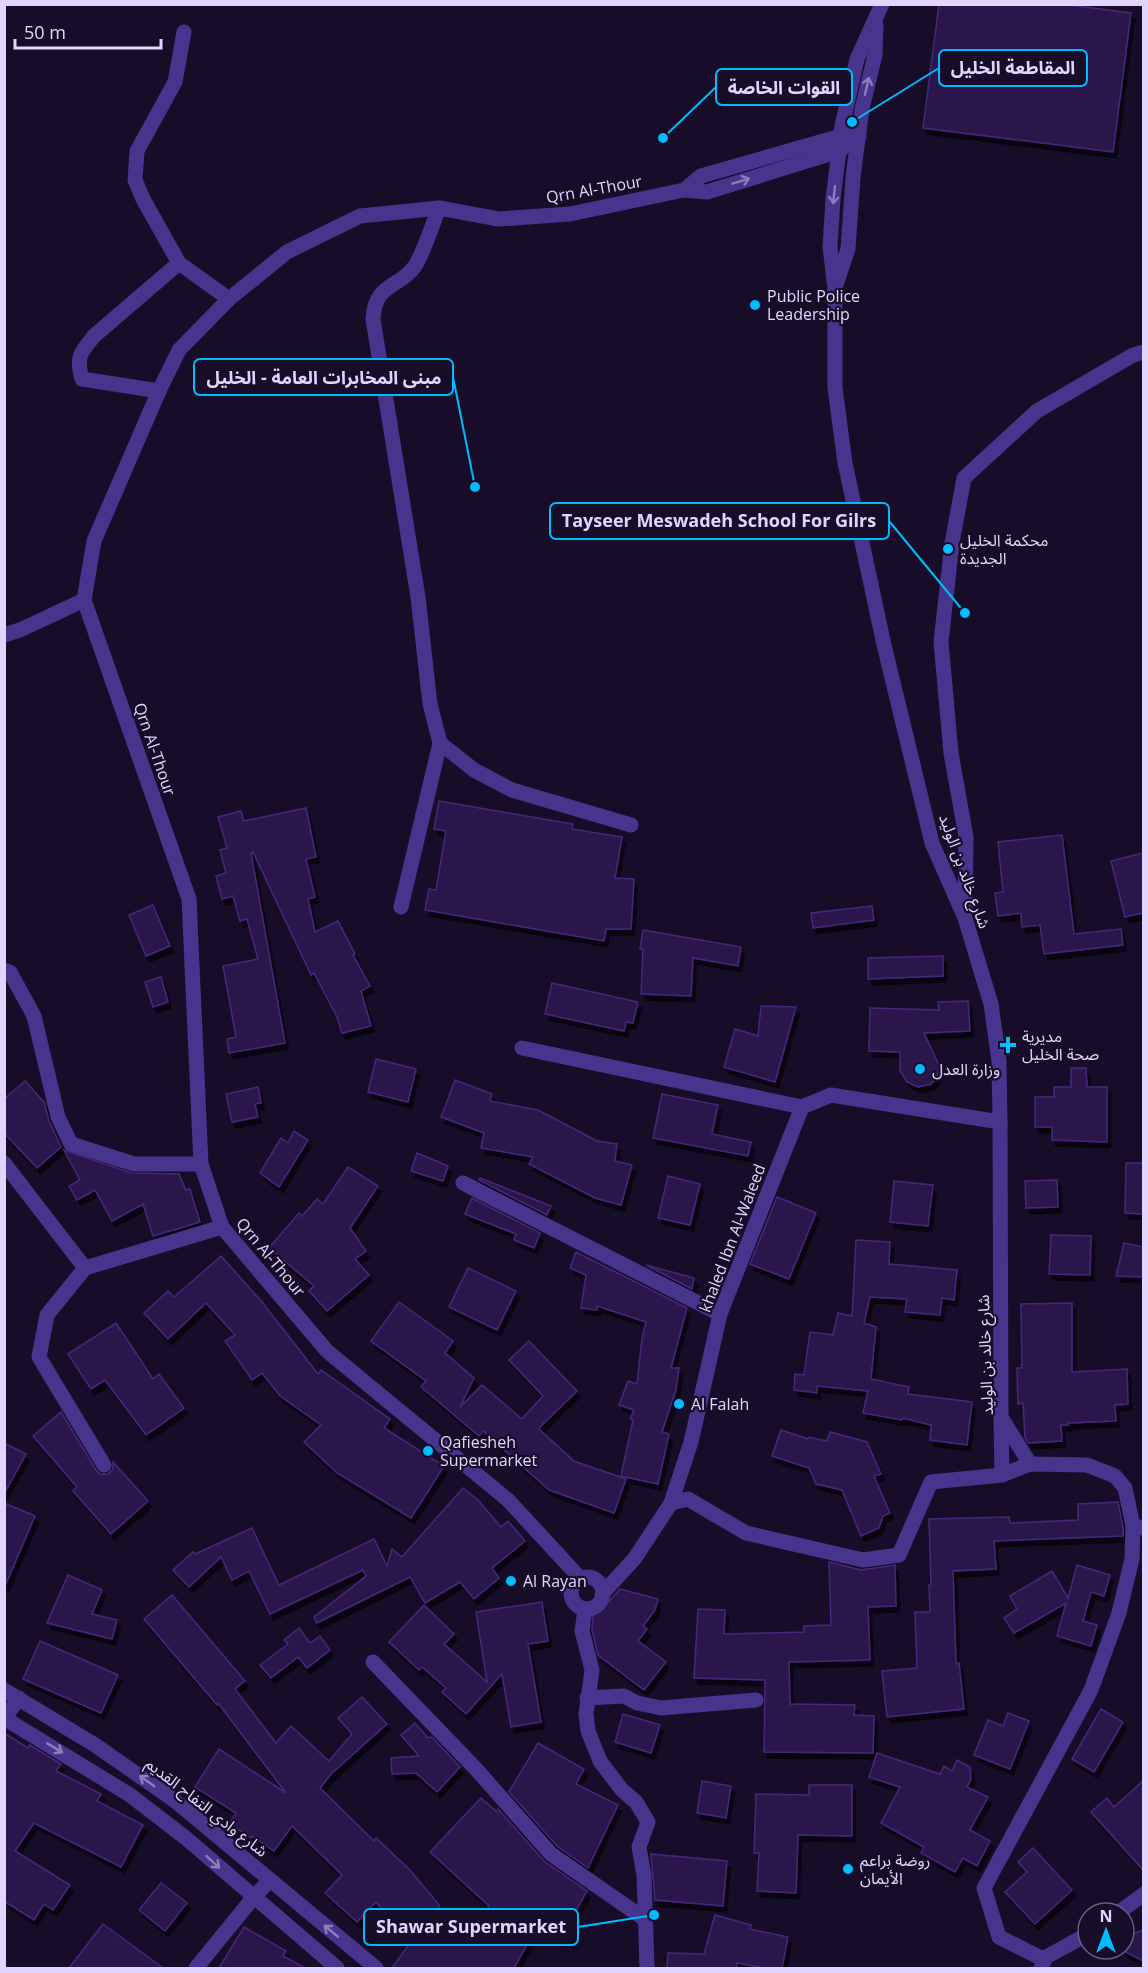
<svg xmlns="http://www.w3.org/2000/svg" width="1148" height="1973" viewBox="0 0 1148 1973" font-family="'Open Sans','Noto Sans Arabic',sans-serif">
<defs>
<filter id="shadow"><feDropShadow dx="3.5" dy="6" stdDeviation="0" flood-color="#0009"/></filter>
</defs>
<rect width="100%" height="100%" fill="#170d29"/>
<g fill="#2b174c" stroke="#46277a" stroke-width="1.5" filter="url(#shadow)">
<path d="M939,4H1061L1131,13L1113,152L923,128Z"/>
<path d="M439,801L573,824L572,829L622,837L615,878L634,879L631,929H606L604,941L425,910L429,889L436,890L446,831L434,829Z"/>
<path d="M306,808L316,857L306,859L315,897L308,899L315,932L338,921L355,954L353,955L370,986L361,991L371,1026L342,1033L337,1017L314,973L311,975L253,852L251,853L285,1043L229,1053L227,1039L236,1037L223,966L258,959L247,919L240,921L233,896L222,899L216,876L226,873L220,850L227,848L218,817L241,811L244,821Z"/>
<path d="M1062,835L1074,934L1121,929L1123,945L1044,954L1040,925L1022,927L1021,913L998,916L995,893L1003,892L998,842Z"/>
<path d="M1143,853V913L1125,917L1111,861Z"/>
<path d="M153,905L170,946L146,956L129,915Z"/>
<path d="M872,906L874,920L813,928L811,913Z"/>
<path d="M643,930L741,947L738,966L693,958L691,996L641,994L643,949H640Z"/>
<path d="M943,956V976L868,979V958Z"/>
<path d="M161,977L168,1002L153,1007L145,982Z"/>
<path d="M552,983L638,1002L633,1023L626,1022L624,1031L545,1014Z"/>
<path d="M968,1001L970,1031L924,1033L940,1067L936,1079L931,1084L918,1087L907,1082L900,1071V1052L869,1051L870,1008L939,1010L938,1002Z"/>
<path d="M761,1006L796,1007L775,1082L724,1067L735,1029L758,1036Z"/>
<path d="M376,1059L416,1069L408,1102L368,1092Z"/>
<path d="M1071,1068H1086L1087,1087H1107V1142L1052,1140V1127H1035V1097H1054V1087H1071Z"/>
<path d="M455,1080L492,1094L490,1101L538,1110L597,1141L617,1144L615,1161L632,1165L621,1205L595,1198L529,1164L533,1157L481,1148L484,1133L441,1117Z"/>
<path d="M25,1081L44,1102L49,1121L61,1147L37,1168L4,1133V1099Z"/>
<path d="M258,1087L261,1103L255,1104L258,1117L232,1122L226,1094Z"/>
<path d="M662,1094L718,1105L712,1134L751,1142L748,1156L653,1138Z"/>
<path d="M294,1131L308,1140L279,1187L260,1173L281,1138L288,1143Z"/>
<path d="M64,1150L131,1173L179,1174L186,1190L190,1189L200,1222L153,1236L143,1204L112,1221L95,1190L77,1200L69,1186L80,1180Z"/>
<path d="M417,1153L448,1166L443,1181L411,1171Z"/>
<path d="M1126,1163H1143V1214L1125,1213Z"/>
<path d="M348,1167L378,1186L350,1228L366,1251L355,1259L369,1275L327,1311L309,1291L314,1286L269,1248L299,1213L302,1216L317,1199L323,1204Z"/>
<path d="M668,1176L700,1184L690,1225L658,1218Z"/>
<path d="M480,1178L551,1206L547,1215L479,1180Z"/>
<path d="M1057,1180L1058,1207L1026,1208L1025,1181Z"/>
<path d="M894,1181L933,1185L928,1226L890,1222Z"/>
<path d="M777,1197L816,1213L789,1279L750,1264Z"/>
<path d="M472,1198L540,1233L534,1248L514,1240L516,1234L465,1214Z"/>
<path d="M1051,1235L1091,1236L1090,1275L1049,1274Z"/>
<path d="M856,1240L890,1242L889,1264L957,1270L954,1300L942,1298L940,1315L905,1312L907,1299L870,1297L864,1323L876,1327L871,1379L909,1387L908,1394L972,1402L967,1445L930,1440L931,1425L903,1418L902,1420L863,1413L868,1391L817,1386V1393L794,1390L795,1374L804,1375L810,1332L833,1335L838,1313L852,1316Z"/>
<path d="M1124,1243L1143,1247V1277L1116,1276Z"/>
<path d="M576,1252L687,1308L671,1368H679L676,1390L662,1432L669,1434L658,1484L621,1476L633,1420L630,1419L634,1410L619,1405L628,1381L637,1384L642,1339L646,1322L597,1306V1310L581,1308L586,1275L570,1268Z"/>
<path d="M221,1256L262,1302L318,1374L321,1370L390,1419L384,1428L444,1466L411,1518L337,1473L304,1442L321,1425L280,1396L262,1373L252,1380L225,1341L235,1335L206,1303L168,1339L144,1313L168,1291L174,1297Z"/>
<path d="M646,1265L694,1278L692,1289Z"/>
<path d="M468,1268L516,1291L497,1330L449,1307Z"/>
<path d="M399,1302L453,1341L445,1353L474,1378L460,1407L482,1385L522,1419L543,1396L509,1360L529,1341L577,1391L539,1428L540,1430L574,1461L626,1479L614,1513L549,1490L483,1431L479,1436L421,1387L426,1381L371,1341Z"/>
<path d="M1072,1303V1372L1127,1369L1128,1404L1115,1405L1116,1421L1068,1423V1425H1061L1062,1441L1028,1443L1025,1437L1023,1403L1018,1404L1017,1368H1022L1021,1304Z"/>
<path d="M116,1323L153,1379L159,1374L184,1408L146,1435L105,1380L91,1389L68,1354Z"/>
<path d="M61,1412L96,1470L100,1474H108L113,1469V1462L148,1501L111,1534L73,1491L77,1487L33,1436Z"/>
<path d="M781,1430L808,1439L809,1437L827,1441L830,1432L867,1442L881,1474L874,1476L890,1513L883,1516L879,1528L861,1536L842,1490L816,1484L809,1468L772,1456Z"/>
<path d="M4,1443L26,1454L4,1494Z"/>
<path d="M463,1488L478,1500L501,1527L508,1521L525,1541L492,1568L499,1578L474,1599L460,1582L425,1603L410,1577L317,1623L314,1617L366,1576L363,1570L270,1614L249,1571L232,1580L221,1557L189,1587L173,1570L193,1552L195,1554L252,1528L279,1585L374,1539L387,1566L392,1549L402,1557Z"/>
<path d="M1118,1502L1123,1527V1536L994,1541L996,1569L953,1571L956,1664L959,1663L964,1709L887,1717L882,1671L917,1668L915,1612H930L929,1585H931L929,1519L1009,1517L1010,1523L1078,1520V1504Z"/>
<path d="M4,1503L35,1516L5,1586H4Z"/>
<path d="M829,1562L861,1570L895,1565L896,1606L868,1607L870,1660L789,1662L790,1704L855,1705L854,1715L874,1716L873,1753L764,1752L765,1680L694,1678L698,1609L725,1610L724,1634L804,1632V1626L831,1625Z"/>
<path d="M1077,1565L1110,1575L1104,1596L1091,1592L1083,1621L1097,1625L1091,1646L1057,1636L1066,1603L1014,1633L1004,1618L1017,1609L1010,1596L1052,1571L1068,1598Z"/>
<path d="M68,1575L102,1590L92,1614L117,1620L112,1639L47,1623Z"/>
<path d="M620,1589L658,1599L655,1610L643,1626L647,1629L638,1641L666,1662L644,1690L598,1655L592,1630L594,1606L597,1602L604,1603L609,1601Z"/>
<path d="M172,1595L245,1681L235,1689L276,1743L291,1726L329,1761L352,1734L338,1718L362,1697L387,1724L332,1773L320,1788L374,1841L376,1838L410,1870L440,1906L437,1908L471,1939L489,1906L430,1852L481,1798L497,1812L498,1809L544,1861L587,1891L559,1941L536,1929L514,1968H392L410,1943L376,1902L357,1922L325,1893L342,1875L292,1826L274,1851L252,1836L251,1838L229,1824L236,1813L195,1787L219,1749L286,1793L218,1703L217,1705L144,1619Z"/>
<path d="M542,1602L548,1641L528,1644L541,1722L511,1727L502,1674L466,1714L442,1692L446,1688L422,1667L419,1670L389,1642L424,1605L454,1634L444,1644L487,1682L476,1612Z"/>
<path d="M299,1628L310,1643L320,1636L330,1650L307,1668L298,1657L271,1678L260,1665L288,1644L284,1640Z"/>
<path d="M40,1641L118,1675L101,1713L23,1679Z"/>
<path d="M1101,1709L1123,1722L1094,1772L1072,1759Z"/>
<path d="M1008,1713L1029,1721L1010,1769L974,1755L988,1720L1003,1726Z"/>
<path d="M623,1714L660,1725L651,1753L615,1742Z"/>
<path d="M415,1723L428,1738L432,1737L460,1767L437,1792L416,1773L392,1774L391,1758L419,1756L401,1735Z"/>
<path d="M4,1733L28,1748L30,1745L61,1764L56,1771L101,1794L97,1801L143,1825L121,1867L34,1823L15,1851L70,1885L53,1910L44,1904L34,1920L4,1901Z"/>
<path d="M538,1743L584,1769L576,1784L618,1805L588,1868L558,1847L509,1792Z"/>
<path d="M877,1753L940,1774L944,1766L952,1771L957,1760L970,1767L971,1779L967,1787L988,1797L970,1830L990,1841L977,1866L963,1858L955,1872L921,1853L924,1847L881,1823L900,1787L869,1777Z"/>
<path d="M702,1781L731,1786L726,1818L697,1813Z"/>
<path d="M1143,1781V1870L1091,1812L1107,1798L1114,1807Z"/>
<path d="M809,1785H852V1836L798,1835L796,1893L757,1891L759,1853H754L756,1794L809,1795Z"/>
<path d="M1033,1848L1072,1890L1035,1924L1005,1892L1027,1872L1018,1862Z"/>
<path d="M651,1854L727,1861L723,1906L655,1900Z"/>
<path d="M161,1883L187,1903L165,1931L139,1910Z"/>
<path d="M715,1915L751,1925L750,1929L788,1937L782,1968H765L737,1963V1968H667L668,1953L704,1954Z"/>
<path d="M103,1924L163,1968H69Z"/>
<path d="M244,1927L286,1951L283,1956L305,1968H219Z"/>
<path d="M1143,1930V1961L1124,1951V1937Z"/>
</g>
<g fill="none" stroke-linecap="round" stroke-linejoin="round">
<g stroke="#46348d" stroke-width="15">
<path d="M882,4L857,59L842,126L833,199L830,247L835,288V388L845,463L884,645L932,843L965,918L991,1004L999,1061L1000,1122L1001,1417L1030,1464"/>
<path d="M184,32L175,82L137,151L135,180L143,199L179,263L229,299"/>
<path d="M684,190L701,176L841,136H850"/>
<path d="M836,285L848,249L853,177L862,109L875,55L876,25"/>
<path d="M159,391L82,379C76,357 80,353 94,336L179,263"/>
<path d="M4,635L20,630L84,600"/>
<path d="M440,743L474,770L512,790L631,825"/>
<path d="M401,907L440,743L430,704L418,597L373,319C375,282 399,289 415,266C423,254 433,223 439,208"/>
<path d="M965,912L966,837L951,753L941,642L952,543L964,478L1037,411L1133,355L1144,352"/>
<path d="M4,970L10,972L34,1016L58,1117L71,1144L134,1164H201"/>
<path d="M522,1048L802,1107"/>
<path d="M4,1163L85,1268"/>
<path d="M463,1183L720,1314"/>
<path d="M1001,1418L1002,1475"/>
<path d="M104,1465L39,1357L47,1315L85,1268L222,1227"/>
<path d="M671,1503L688,1499L746,1533L863,1560L899,1555L931,1482L1002,1475L1030,1464L1087,1465L1115,1476L1125,1488L1133,1526L1132,1559L1119,1613L1091,1690L984,1888L999,1937L1041,1958L1046,1957"/>
<circle cx="587" cy="1593" r="16"/>
<path d="M580,1578L508,1500L327,1351L222,1227L201,1164L189,899L84,600L94,541L159,391L179,350L229,299L287,252L360,216L439,208L499,219L570,214L684,190L707,192L839,151L859,136"/>
<path d="M602,1594L635,1558L671,1503L691,1442L720,1314L802,1107L831,1095L1000,1122"/>
<path d="M585,1609L582,1631L592,1670L586,1714L588,1731L600,1761L622,1790L636,1802L648,1822L639,1847L644,1875L647,1968"/>
<path d="M373,1662L476,1769L551,1854L646,1920"/>
<path d="M587,1698L624,1696L637,1703L661,1708L756,1700"/>
<path d="M4,1719L19,1698"/>
<path d="M196,1968L253,1898L270,1880"/>
</g>
<g stroke="#46348d" stroke-width="15">
<path d="M1133,1526L1144,1528"/>
<path d="M4,1690L95,1745L174,1800L376,1968"/>
<path d="M4,1718L130,1795L187,1839L337,1968"/>
<path d="M1118,1913L1144,1894"/>
<path d="M1041,1968L1046,1957L1088,1934"/>
</g>
</g>
<defs><path id="oneway-shaft" d="M-6 0H5M1.5-3L5.5 0L1.5 3" fill="none" stroke-width="1.6" stroke-linecap="round" stroke-linejoin="round" transform="scale(1.5)"/></defs>
<g stroke="#8c7cc0">
<use href="#oneway-shaft" transform="translate(867 86) rotate(-77)"/>
<use href="#oneway-shaft" transform="translate(741 181) rotate(-17)"/>
<use href="#oneway-shaft" transform="translate(834 195) rotate(96)"/>
<use href="#oneway-shaft" transform="translate(55 1748) rotate(31)"/>
<use href="#oneway-shaft" transform="translate(147 1781) rotate(-145)"/>
<use href="#oneway-shaft" transform="translate(213 1862) rotate(42)"/>
<use href="#oneway-shaft" transform="translate(331 1931) rotate(-140)"/>
</g>
<g fill="#01bbff" stroke="#170d29" stroke-width="2">
<circle cx="755" cy="305" r="6"/>
<circle cx="948" cy="549" r="6"/>
<path d="M1005 1036h6v6h6v6h-6v6h-6v-6h-6v-6h6z"/>
<circle cx="920" cy="1069" r="6"/>
<circle cx="679" cy="1404" r="6"/>
<circle cx="428" cy="1451" r="6"/>
<circle cx="511" cy="1581" r="6"/>
<circle cx="848" cy="1869" r="6"/>
</g>
<g text-anchor="middle" dominant-baseline="central" stroke-width="4.5" stroke-linejoin="round" paint-order="stroke">
<g font-size="16" fill="#e1d5ff" stroke="#170d29">
<text transform="translate(594 189) rotate(-10)">Qrn Al-Thour</text>
<text transform="translate(155 749) rotate(71)">Qrn Al-Thour</text>
<text transform="translate(965 871) rotate(70)">شارع خالد بن الوليد</text>
<text transform="translate(732 1238) rotate(-69)">khaled Ibn Al-Waleed</text>
<text transform="translate(271 1257) rotate(50)">Qrn Al-Thour</text>
<text transform="translate(985 1355) rotate(-92)">شارع خالد بن الوليد</text>
<text transform="translate(207 1807) rotate(38)">شارع وادي التفاح القديم</text>
</g>
<g font-size="16" fill="#e1d5ff" stroke="#170d29" text-anchor="start">
<text x="767" y="296">Public Police<tspan x="767" dy="18">Leadership</tspan></text>
<text x="960" y="540">محكمة الخليل<tspan x="960" dy="18">الجديدة</tspan></text>
<text x="1022" y="1036">مديرية<tspan x="1022" dy="18">صحة الخليل</tspan></text>
<text x="932" y="1069">وزارة العدل</text>
<text x="691" y="1404">Al Falah</text>
<text x="440" y="1442">Qafiesheh<tspan x="440" dy="18">Supermarket</tspan></text>
<text x="523" y="1581">Al Rayan</text>
<text x="860" y="1860">روضة براعم<tspan x="860" dy="18">الأيمان</tspan></text>
</g>
</g>
<path fill="none" stroke="#01bbff" stroke-width="2" d="M852 122L939 68M663 138L716 87M475 487L453 377M965 613L889 521M654 1915L578 1927"/>
<g fill="#01bbff" stroke="#170d29" stroke-width="2">
<circle cx="852" cy="122" r="6"/>
<circle cx="663" cy="138" r="6"/>
<circle cx="475" cy="487" r="6"/>
<circle cx="965" cy="613" r="6"/>
<circle cx="654" cy="1915" r="6"/>
</g>
<g fill="#170d29" stroke="#01bbff" stroke-width="2">
<rect x="939" y="50" width="148" height="36" rx="6"/>
<rect x="716" y="69" width="136" height="36" rx="6"/>
<rect x="194" y="359" width="259" height="36" rx="6"/>
<rect x="550" y="503" width="339" height="36" rx="6"/>
<rect x="364" y="1909" width="214" height="36" rx="6"/>
</g>
<g font-size="18" text-anchor="middle" font-weight="bold" fill="#e1d5ff">
<text x="1013" y="74">المقاطعة الخليل</text>
<text x="784" y="94">القوات الخاصة</text>
<text x="324" y="384">مبنى المخابرات العامة - الخليل</text>
<text x="719" y="527">Tayseer Meswadeh School For Gilrs</text>
<text x="471" y="1933">Shawar Supermarket</text>
</g>
<rect width="1148" height="1973" fill="none" stroke="#e1d5ff" stroke-width="12"/>
<g transform="translate(1106 1931)"><circle r="28" fill="#170d29" stroke="#685d7f" stroke-width="1.5"/>
<path d="M0-4.5L10 22L0 15L-10 22Z" fill="#01bbff"/>
<text y="-9" font-size="16" font-weight="bold" text-anchor="middle" fill="#e1d5ff">N</text>
</g>
<path d="M15 39v9h146v-9" fill="none" stroke="#e1d5ff" stroke-width="3"/>
<text x="24" y="39" font-size="18" fill="#e1d5ff" stroke="#170d29" stroke-width="4.5" paint-order="stroke">50 m</text>
</svg>
